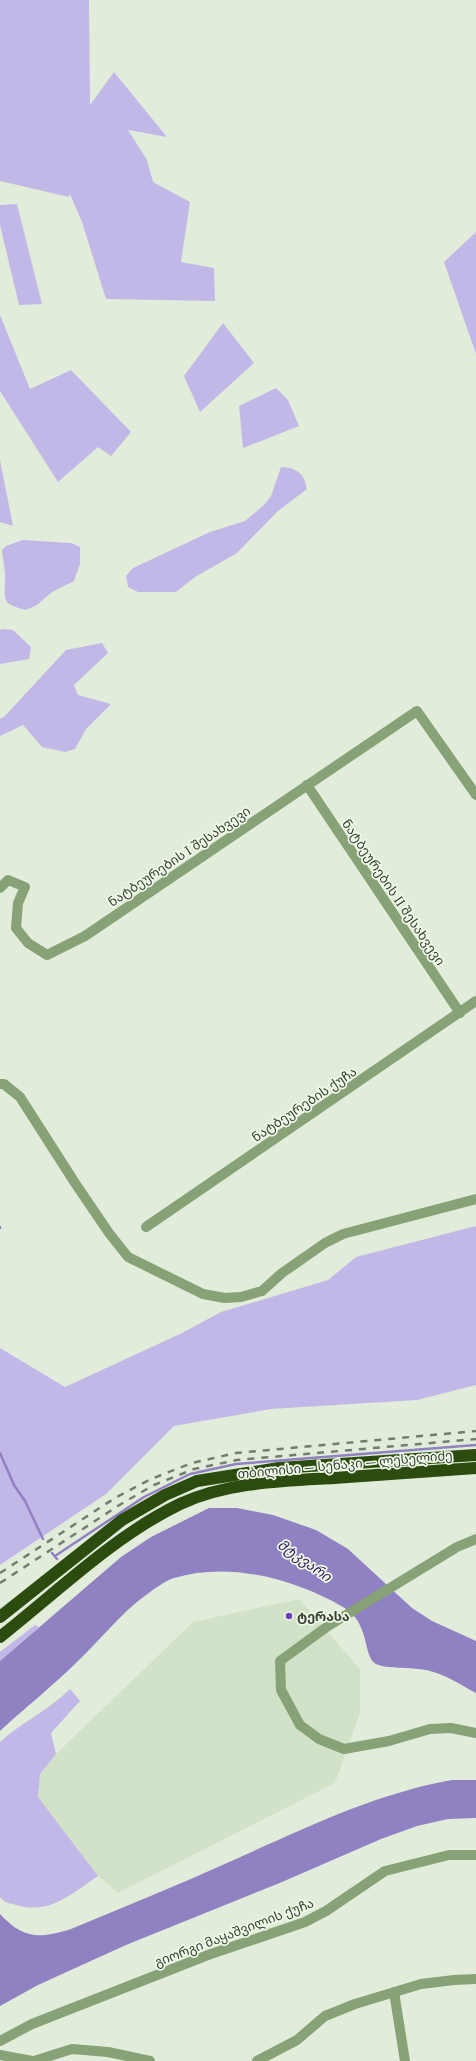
<svg xmlns="http://www.w3.org/2000/svg" width="476" height="2061" viewBox="0 0 476 2061" font-family="'PT Serif','Noto Sans Georgian',serif">
<rect width="100%" height="100%" fill="#e1edda"/>
<path fill="#d2e2c8" d="M299,1599L360,1669V1713L335,1783L118,1893L98,1876L38,1797L40,1774L56,1754L193,1622Z"/>
<g fill="#c2b8e7">
<path d="M0,0H89L90,105L114,72L167,137L128,130L147,160L153,182L190,202L181,262L214,268L215,301L106,299L82,222L70,194L69,197L0,181Z"/>
<path d="M17,204L42,304L19,305L0,225V205Z"/>
<path d="M476,232V354L444,262Z"/>
<path d="M0,315L30,389L71,370L131,432L111,456L98,447L58,482L0,391Z"/>
<path d="M223,323L254,363L200,412L184,376Z"/>
<path d="M276,388L288,400L299,426L243,448L239,406Z"/>
<path d="M0,460L13,526L0,522Z"/>
<path d="M281,467C297,468 304,473 307,489L278,511L237,553L195,577L176,592H138L128,587L126,576L133,568L210,532L245,521L264,505L271,496Z"/>
<path d="M23,540L71,543L80,547V564L74,581L52,592L37,605L26,610C4,604 4,603 5,582C6,572 3,561 2,550L6,546Z"/>
<path d="M3,629L13,630L31,647L29,659L0,664V630Z"/>
<path d="M102,643L108,653L74,685L78,695L111,704L86,729L75,749L65,752L42,747L23,725L0,736V719L4,717L66,650Z"/>
<path d="M476,1226V1385L417,1400L271,1409L174,1426L106,1494L0,1565V1348L65,1387L182,1333L221,1312L328,1280L356,1257Z"/>
<path d="M35,1625L39,1627L0,1661V1652Z"/>
<path d="M70,1689L80,1701L51,1733L56,1754L40,1774L38,1797L98,1876C71,1894 50,1915 16,1905C9,1903 4,1903 0,1897V1742C22,1722 49,1710 70,1689Z"/>
</g>
<g fill="#9081c2">
<path d="M209,1508H237L273,1515L316,1530L348,1549L412,1608L432,1621L476,1641V1693C461,1685 446,1675 430,1671C417,1667 385,1669 376,1664C362,1656 371,1623 343,1607C294,1579 229,1561 174,1578C165,1581 154,1589 146,1595C121,1613 101,1639 79,1660C54,1685 26,1707 0,1731V1661L121,1557L151,1537Z"/>
<path d="M452,1780H476V1818L448,1819L417,1826L381,1839L282,1882L126,1945L38,1985L0,2006V1914C23,1939 39,1939 71,1929C123,1907 176,1886 227,1863C301,1830 373,1794 452,1780Z"/>
</g>
<g fill="none" stroke-linecap="round" stroke-linejoin="round">
<g stroke="#9081c2" stroke-width="2.5">
<path d="M0,1228V1227"/>
<path d="M0,1453L14,1485L25,1501L43,1539"/>
<path d="M52,1553L57,1559"/>
<path d="M55,1556L144,1497L190,1474L236,1464L476,1445"/>
</g>
<g stroke="#87a276" stroke-width="10">
<path d="M307,785L460,1013"/>
<path d="M0,888L8,880L25,887L18,903L16,928L28,943L47,955L85,936L417,711L476,795"/>
<path d="M0,1084H4L20,1097L75,1183L109,1233L128,1257L203,1294L225,1298L241,1297L262,1291L282,1273L325,1243L343,1234L476,1199"/>
<path d="M146,1227L476,1001"/>
<path d="M476,1539L457,1547L328,1626L280,1661L281,1690L300,1725L319,1739L344,1749L389,1741L430,1729L451,1728L476,1733"/>
<path d="M394,1992L405,2061"/>
<path d="M0,2041L32,2024L208,1955L305,1922L326,1911L385,1871L449,1855H476"/>
<path d="M0,2055L32,2061"/>
<path d="M34,2061L72,2049L108,2052L150,2061"/>
<path d="M257,2061L297,2040L325,2016L355,2004L421,1984L454,1980L476,1979"/>
</g>
<g stroke="#2b4b0f" stroke-width="12">
<path d="M0,1617L122,1520L165,1495L197,1481L279,1468L476,1455"/>
<path d="M0,1637C57,1592 114,1536 180,1504C227,1482 283,1481 334,1478C381,1475 429,1471 476,1468"/>
</g>
<g stroke="#747c70" stroke-width="2.5" stroke-dasharray="7 7" stroke-linecap="butt">
<path d="M0,1573L115,1498L151,1479L192,1463L236,1453L476,1431"/>
<path d="M0,1583L121,1504L154,1485L194,1469L237,1460L476,1439"/>
</g>
</g>
<circle fill="#6b42bb" stroke="#eefae7" stroke-width="1.5" cx="289" cy="1616" r="4"/>
<g text-anchor="middle" dominant-baseline="central" stroke-width="3.5" stroke-linejoin="round" paint-order="stroke">
<g font-size="13" fill="#393e36" stroke="#eefae7">
<text transform="translate(179 856) rotate(-34)">ნატბეურების I შესახვევი</text>
<text transform="translate(394 892) rotate(56)">ნატბეურების II შესახვევი</text>
<text transform="translate(304 1104) rotate(-34)">ნატბეურების ქუჩა</text>
<text transform="translate(345 1464) rotate(-5)">თბილისი — სენაკი — ლესელიძე</text>
<text transform="translate(234 1932) rotate(-21)">გიორგი მაყაშვილის ქუჩა</text>
</g>
<g font-size="13" font-weight="bold" fill="#393e36" stroke="#eefae7" text-anchor="start">
<text x="297" y="1616">ტერასა</text>
</g>
<g font-size="14" font-style="italic" fill="#331664" stroke="#eefae7">
<text transform="translate(305 1560) rotate(35)">მტკვარი</text>
</g>
</g>
</svg>
